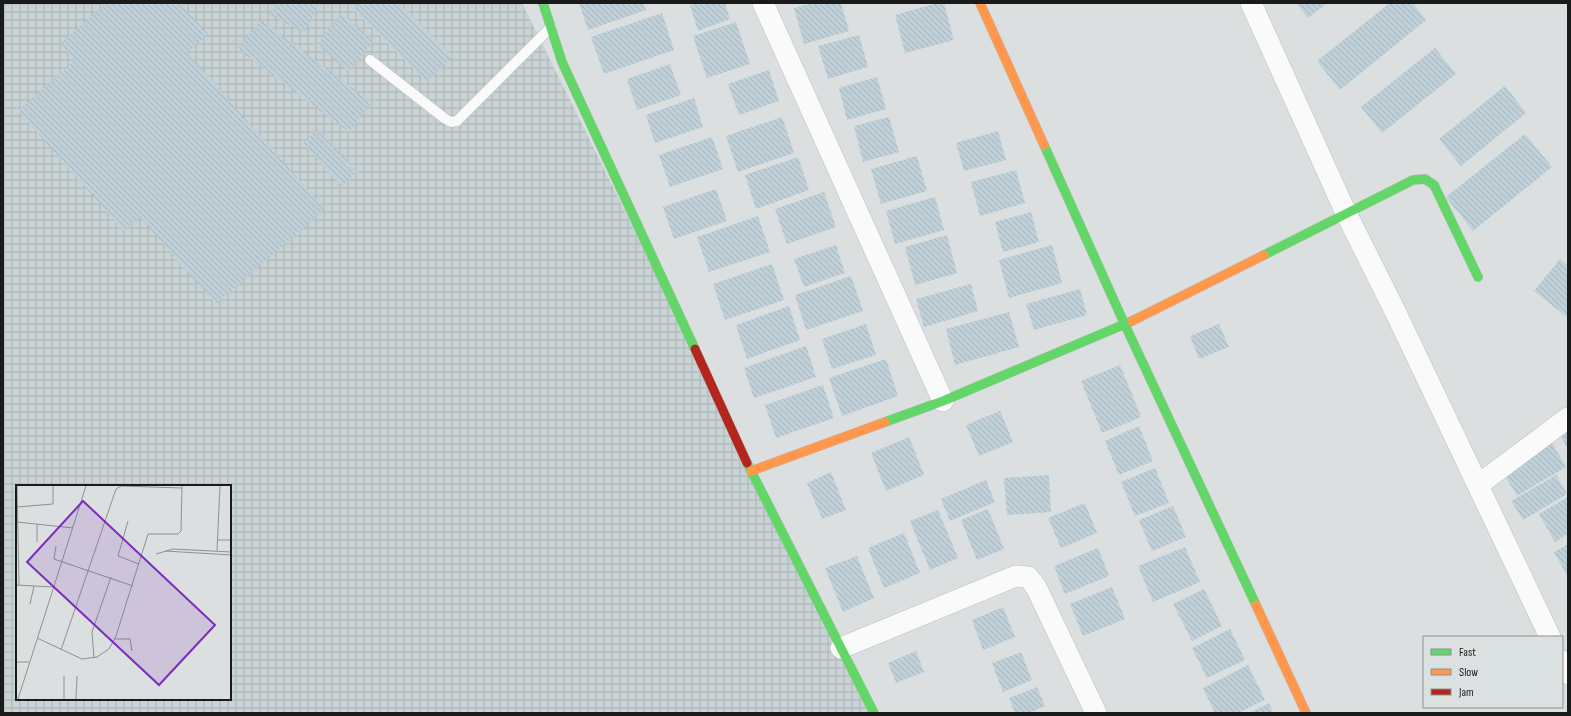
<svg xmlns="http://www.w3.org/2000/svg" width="1571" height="716" viewBox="0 0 1571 716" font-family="'Sofia Sans Condensed',sans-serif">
<defs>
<pattern id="industrial-grid" width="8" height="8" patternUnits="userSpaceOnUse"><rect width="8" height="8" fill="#c9d2d4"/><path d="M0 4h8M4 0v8" fill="none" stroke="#acb4b5"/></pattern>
<pattern id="building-back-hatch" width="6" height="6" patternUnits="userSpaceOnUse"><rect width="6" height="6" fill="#bfd0d9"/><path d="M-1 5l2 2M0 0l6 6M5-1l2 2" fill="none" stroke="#a4b2ba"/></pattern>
</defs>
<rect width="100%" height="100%" fill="#dcdfe0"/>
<path fill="url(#industrial-grid)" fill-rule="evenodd" d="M3,3H522L873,713H3ZM17,486H230V699H17Z"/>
<g fill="url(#building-back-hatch)">
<path d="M106,3H180L208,34L187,53L325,209L216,304L140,217L124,231L18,111L75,60L60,44Z"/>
<path d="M276,3H318L319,4L304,32L270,15Z"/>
<path d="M359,3H398L452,57L427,82L353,9Z"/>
<path d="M579,3H643L646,10L588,30Z"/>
<path d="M696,3H725L730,19L698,31L690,5Z"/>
<path d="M813,3H841L849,31L804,44L794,8Z"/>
<path d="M937,3H944L954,40L905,53L895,15Z"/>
<path d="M1296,3H1327L1308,18Z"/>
<path d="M1390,3H1413L1426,20L1340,90L1317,61Z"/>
<path d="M662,13L674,50L604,74L591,37Z"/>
<path d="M342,14L374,41L348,71L317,44Z"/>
<path d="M261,20L371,102L349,132L238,49Z"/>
<path d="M736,22L750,64L707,78L693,36Z"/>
<path d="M859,35L868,67L828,79L818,46Z"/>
<path d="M1435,48L1456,74L1382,133L1361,107Z"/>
<path d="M670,64L681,95L637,110L627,79Z"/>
<path d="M769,70L779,101L739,115L728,84Z"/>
<path d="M877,77L886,109L847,120L839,88Z"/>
<path d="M1505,86L1526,113L1461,166L1439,139Z"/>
<path d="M694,98L703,127L655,143L646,115Z"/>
<path d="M782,117L794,153L738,172L726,136Z"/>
<path d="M889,117L899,152L863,162L854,126Z"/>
<path d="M318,129L357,172L342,186L303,143Z"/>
<path d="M998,131L1006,160L964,171L956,143Z"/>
<path d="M1525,134L1552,167L1473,231L1446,197Z"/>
<path d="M712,137L723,169L670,187L659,155Z"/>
<path d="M917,156L927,191L881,204L871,169Z"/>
<path d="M798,157L809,190L756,209L745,175Z"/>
<path d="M1016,170L1025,203L980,216L971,182Z"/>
<path d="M716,189L727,221L674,239L663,207Z"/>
<path d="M824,192L836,227L787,244L775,209Z"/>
<path d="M935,197L944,230L895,244L886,211Z"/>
<path d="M1031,212L1039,242L1003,252L995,222Z"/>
<path d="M758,216L770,252L709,272L697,237Z"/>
<path d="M947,235L957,273L915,285L905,247Z"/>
<path d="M836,245L845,273L804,287L794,259Z"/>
<path d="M1052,245L1062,283L1009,298L999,260Z"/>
<path d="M1560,259L1568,266V318L1534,291Z"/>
<path d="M772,264L784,300L725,320L713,284Z"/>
<path d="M851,276L863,311L806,330L795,295Z"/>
<path d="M971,284L978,311L924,327L916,299Z"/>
<path d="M1080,289L1087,315L1034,330L1026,304Z"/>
<path d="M789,306L800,340L747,359L736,325Z"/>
<path d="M1009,312L1019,347L955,365L946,329Z"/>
<path d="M866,324L876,355L832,369L822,339Z"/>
<path d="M1219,324L1229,347L1199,359L1190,336Z"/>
<path d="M806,346L816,377L754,398L744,368Z"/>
<path d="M886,359L898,396L842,416L829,378Z"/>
<path d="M1120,365L1141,417L1102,433L1081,381Z"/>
<path d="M823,385L834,418L776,438L765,405Z"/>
<path d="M1000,411L1013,442L979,456L966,425Z"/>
<path d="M1139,426L1153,461L1119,475L1105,441Z"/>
<path d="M1568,426V449L1558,432Z"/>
<path d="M909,437L924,475L886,491L871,453Z"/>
<path d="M1551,441L1566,467L1517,496L1501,469Z"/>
<path d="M1155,468L1169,503L1135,516L1121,482Z"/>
<path d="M831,472L846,510L822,519L807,483Z"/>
<path d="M1049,475L1051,512L1007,515L1004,478Z"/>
<path d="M1556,475L1567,494L1523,520L1511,501Z"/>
<path d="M986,480L995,502L950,521L941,499Z"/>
<path d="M1568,497V534L1555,542L1539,514Z"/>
<path d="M1085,503L1097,533L1061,548L1048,518Z"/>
<path d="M1173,506L1186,537L1152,551L1139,520Z"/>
<path d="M988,509L1004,549L977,560L961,520Z"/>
<path d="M938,510L958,558L930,570L910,521Z"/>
<path d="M904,533L920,573L884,588L868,548Z"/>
<path d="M1568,544V577L1554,552Z"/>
<path d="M1185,547L1200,582L1153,602L1138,566Z"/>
<path d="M1098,548L1109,576L1065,594L1054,566Z"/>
<path d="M857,556L874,598L843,612L825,568Z"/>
<path d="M1112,587L1125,619L1083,636L1070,604Z"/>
<path d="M1204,589L1222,626L1192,641L1173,604Z"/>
<path d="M1003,607L1015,637L983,650L972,620Z"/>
<path d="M1230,629L1245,660L1207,678L1192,648Z"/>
<path d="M916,651L924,672L896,683L888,663Z"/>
<path d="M1021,652L1032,680L1003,692L992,663Z"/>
<path d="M1248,665L1265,700L1238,713H1215L1203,688Z"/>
<path d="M1037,687L1045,706L1029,713H1015L1009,698Z"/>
<path d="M1269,703L1273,713H1249Z"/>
</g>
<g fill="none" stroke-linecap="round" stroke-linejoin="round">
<g stroke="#bbbdbe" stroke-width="11">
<path id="lane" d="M370,60L444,118L451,122L457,121L551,27"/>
</g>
<g stroke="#bbbdbe" stroke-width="22">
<g id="street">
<path d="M763,3L943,401"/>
<path d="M1251,3L1346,213L1395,311L1550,637"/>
<path d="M1478,485L1568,418"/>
<path d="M841,648L1016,576L1028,577L1036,587L1096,713"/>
<path d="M1562,661L1568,674"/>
</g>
</g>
<g stroke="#bbbdbe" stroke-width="10">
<g id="fast">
<path d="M543,3L562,62L695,349"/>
<path d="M1044,145L1125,325L1256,605"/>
<path d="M1264,255L1413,180L1425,179L1434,185L1478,277"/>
<path d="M885,422L943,401L1132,321"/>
<path d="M747,463L874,713"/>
</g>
</g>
<g stroke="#bbbdbe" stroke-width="10">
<g id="slow">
<path d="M980,3L1044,145"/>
<path d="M1132,321L1264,255"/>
<path d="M751,471L885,422"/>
<path d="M1256,605L1306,713"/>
</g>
</g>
<g stroke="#bbbdbe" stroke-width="10">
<path id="jam" d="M695,349L747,463"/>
</g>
<use href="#lane" stroke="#fafafa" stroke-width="10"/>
<use href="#street" stroke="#fafafa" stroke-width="21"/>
<use href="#fast" stroke="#63d668" stroke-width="9"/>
<use href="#slow" stroke="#ff974d" stroke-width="9"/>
<use href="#jam" stroke="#b3261e" stroke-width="9"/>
</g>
<g transform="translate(16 485)">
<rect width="215" height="215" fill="#dcdfe0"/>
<path fill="none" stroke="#8e9191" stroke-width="1" d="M1,1L3,100M1,22L37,19V1M112,36L102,71L123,79M1,37L57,43M21,39V57M202,55H215M40,61L38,74L117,101M149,66L215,70M201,66L204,1M140,69L157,64L215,67M0,100L38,102M14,119L18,101M21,153L66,174L81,172L93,164L100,151L132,49H162L165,46L166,1M99,154H114L116,166M45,165L100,4L105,1L166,3M78,173L76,147L95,92M0,177H13M2,214L70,1M48,214V191M60,214L61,191"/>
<path fill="#7b2cbf" fill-opacity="0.15" stroke="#7b2cbf" stroke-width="2" d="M67,16L199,140L143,200L11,77Z"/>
<rect width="215" height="215" fill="none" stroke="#191b1b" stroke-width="2"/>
</g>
<rect width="1571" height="716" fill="none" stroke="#191b1b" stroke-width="8"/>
<rect x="1423" y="636" width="140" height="72" fill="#dbe0e1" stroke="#8d9192"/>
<rect x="1431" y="649" width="20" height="6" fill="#63d668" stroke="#8d9192"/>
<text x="1459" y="656" font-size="12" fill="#191b1b">Fast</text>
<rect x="1431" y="669" width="20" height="6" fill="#ff974d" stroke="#8d9192"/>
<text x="1459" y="676" font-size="12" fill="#191b1b">Slow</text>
<rect x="1431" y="689" width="20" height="6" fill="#b3261e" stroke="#8d9192"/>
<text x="1459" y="696" font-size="12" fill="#191b1b">Jam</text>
</svg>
